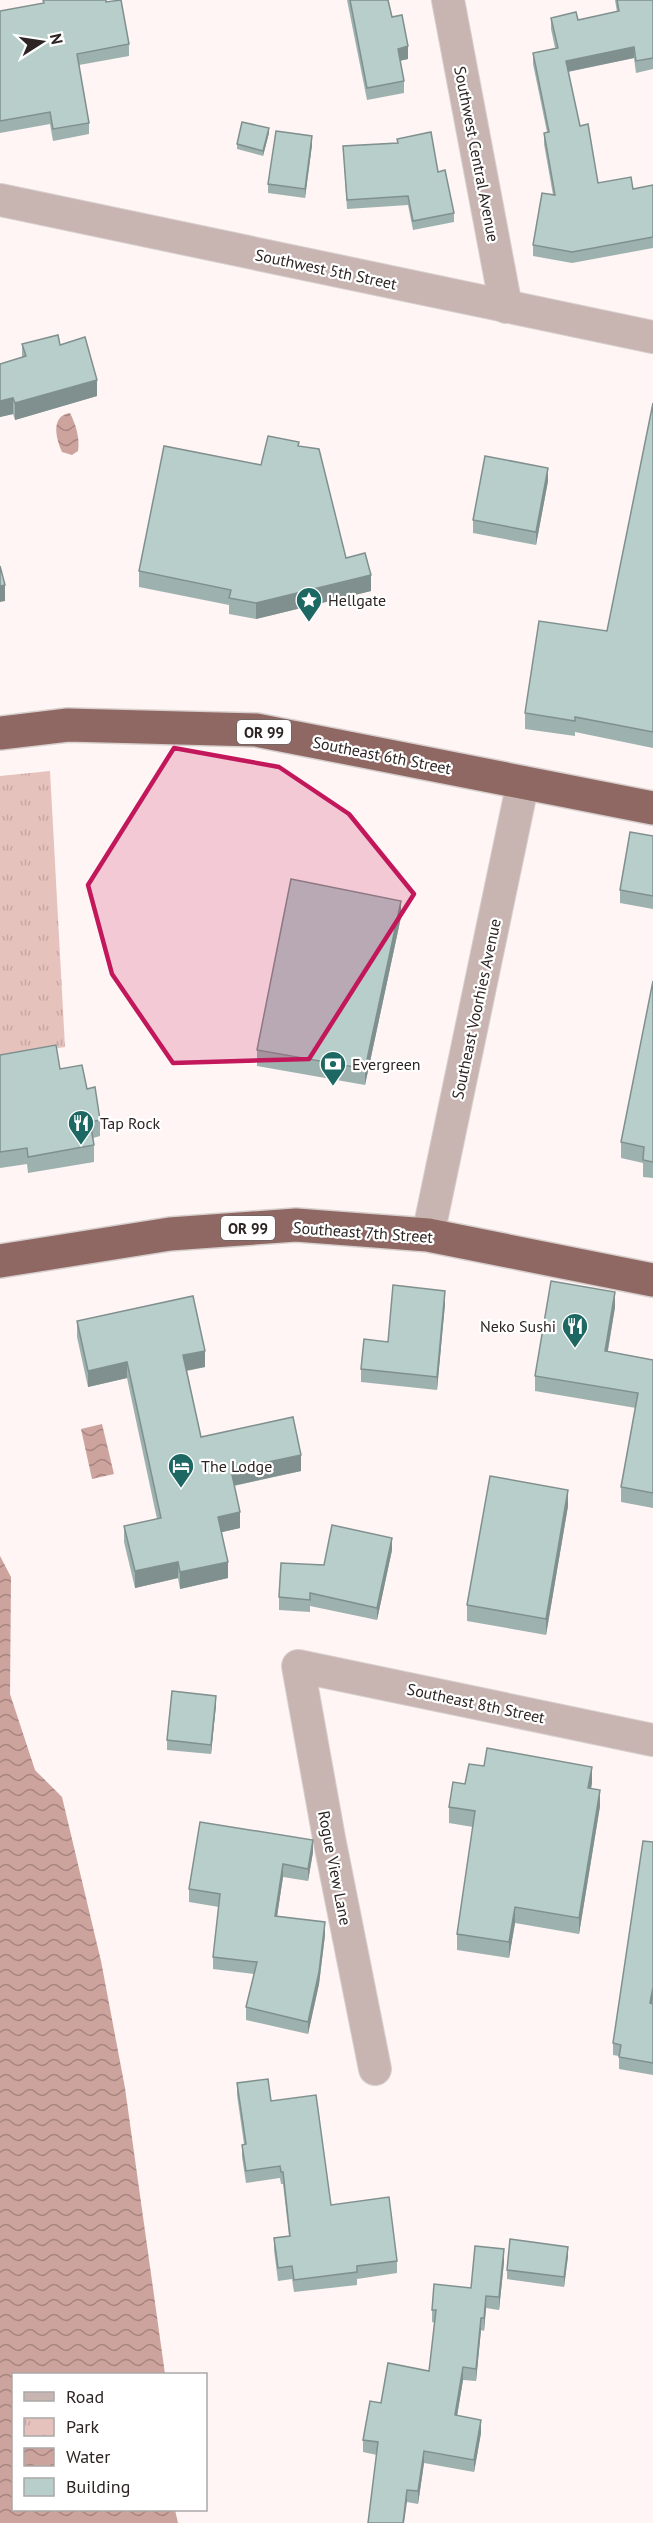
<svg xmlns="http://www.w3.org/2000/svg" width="653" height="2523" viewBox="0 0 653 2523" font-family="'PT Sans',sans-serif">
<defs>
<pattern id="park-tufts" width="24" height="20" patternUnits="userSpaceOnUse" patternTransform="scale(1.5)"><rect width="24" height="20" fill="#e6c2bd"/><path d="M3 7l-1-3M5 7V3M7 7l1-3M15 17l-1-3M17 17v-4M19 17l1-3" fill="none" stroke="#c6a7a2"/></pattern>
<pattern id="water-waves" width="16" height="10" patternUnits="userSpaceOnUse" patternTransform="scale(1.5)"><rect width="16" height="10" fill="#cda39d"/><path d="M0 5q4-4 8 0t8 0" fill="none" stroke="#a78580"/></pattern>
</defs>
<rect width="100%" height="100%" fill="#fef5f4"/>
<path fill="url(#park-tufts)" d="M50,771L65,1047L0,1057V776Z"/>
<g fill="url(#water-waves)">
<path d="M70,413C76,425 80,438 78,451L72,455L62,452C56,439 50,416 70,413Z"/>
<path d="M102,1424L114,1474L92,1479L81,1429Z"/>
<path d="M0,1556L11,1577L10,1694L35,1770L62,1797L101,1961L125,2088L165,2374H14V2510H175L178,2523H0Z"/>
</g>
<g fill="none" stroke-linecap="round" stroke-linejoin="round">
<g stroke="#d8d0ce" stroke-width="34">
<g id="street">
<path d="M448,0L506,307"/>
<path d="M0,200L653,337"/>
<path d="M428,1235L523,782"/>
<path d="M375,2069L329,1838L298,1666L653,1740"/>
</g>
</g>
<g stroke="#d8d0ce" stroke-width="36">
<g id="highway">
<path d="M0,733L68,725L256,730L653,808"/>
<path d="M0,1261L170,1234L296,1225L428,1235L653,1280"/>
</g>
</g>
<use href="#street" stroke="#c8b5b2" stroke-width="32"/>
<use href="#highway" stroke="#8f6863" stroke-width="33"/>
</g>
<g fill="#9db1af">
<path d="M43,0L106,2L129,44V56L79,65L89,123V134L53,141L50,124L0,133V11L43,4Z"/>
<path d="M347,0H388L392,17L408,59L400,61L404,81V93L367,100Z"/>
<path d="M615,0H653V69L636,73L634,58L568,72L580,126L598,183L633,189L653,185V248L572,263L533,256V245L553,195L544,144V133L547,132L533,64V53L555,48L551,29V18L578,20L617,12Z"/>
<path d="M269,133L263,156L237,149V144Z"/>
<path d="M397,139L438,172L454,213V222L413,230L408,205L347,209L343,146L397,143Z"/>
<path d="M312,145L305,198L268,193V184Z"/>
<path d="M22,344L60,345L97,396L15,420L13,414L0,417V364L22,357Z"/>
<path d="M653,403V748L575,732V736L525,729V713L607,631Z"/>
<path d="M299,446L346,558L371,591L256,619L229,614V605L139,587V571L261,465Z"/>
<path d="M548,481L536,545L473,533V520Z"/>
<path d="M653,836V909L620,903V890Z"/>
<path d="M401,917L365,1085L257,1066V1050Z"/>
<path d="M653,981V1178L643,1177V1163L621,1158V1142Z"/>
<path d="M0,1055L60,1069L87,1089L100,1120V1136L93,1138L94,1145V1162L28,1173L27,1164L0,1168Z"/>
<path d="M445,1304L437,1390L361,1382V1369L388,1342Z"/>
<path d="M615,1307L608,1351L653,1360V1508L621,1502V1487L636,1408L535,1391V1376Z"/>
<path d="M77,1321L205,1367L187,1371L201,1437L301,1471L234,1486L240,1528L222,1532L228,1578L180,1589L178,1578L135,1588L124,1542V1526L157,1519L127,1378L88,1387L77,1337Z"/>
<path d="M568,1506L546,1635L467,1621V1605Z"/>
<path d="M392,1550L377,1620L310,1606V1612L279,1610V1597Z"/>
<path d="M216,1705L211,1754L167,1750V1740Z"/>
<path d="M592,1783L591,1788L600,1806L579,1934L515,1923L509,1958L457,1950V1934L473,1827L449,1823V1807L465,1784Z"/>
<path d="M313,1852L308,1881L283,1877L277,1917L325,1935L319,1984L308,2034L246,2020V2007L254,1974L213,1969V1957L219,1907L189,1902V1889Z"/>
<path d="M653,1999V2075L619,2069V2056L613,2055V2043Z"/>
<path d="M237,2083L271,2101L331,2205L397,2261V2273L357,2279V2285L294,2292L292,2279L278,2281L274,2250V2238L289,2236L283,2184H281L280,2178L246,2183L242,2157V2145L244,2144L237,2095Z"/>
<path d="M568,2256L564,2287L507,2279V2270Z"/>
<path d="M504,2262L499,2310L486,2308L484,2331L481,2330L476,2381L463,2380L457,2416L481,2433L474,2472L424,2463L418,2504L407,2502L377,2455L363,2452V2440L429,2371L435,2323L432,2322V2310L471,2288Z"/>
</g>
<g fill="#80908e">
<path d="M408,46V59L398,61V49Z"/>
<path d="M634,47V58L566,72V61Z"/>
<path d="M269,128V133L263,156V151Z"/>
<path d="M312,136V145L305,198V189Z"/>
<path d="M97,380V396L15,420V403Z"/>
<path d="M13,398V414L0,417V401Z"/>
<path d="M548,468V481L536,545V532Z"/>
<path d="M371,575V591L256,619V603Z"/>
<path d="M5,585V601L0,602V586Z"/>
<path d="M401,901V917L365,1085V1069Z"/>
<path d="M445,1291V1304L437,1390V1377Z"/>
<path d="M615,1292V1307L605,1366V1351Z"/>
<path d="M205,1351V1367L183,1371V1355Z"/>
<path d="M127,1362V1378L88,1387V1371Z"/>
<path d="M301,1455V1471L231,1486V1470Z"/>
<path d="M568,1490V1506L546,1635V1619Z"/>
<path d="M240,1512V1528L218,1533V1517Z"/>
<path d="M392,1538V1550L377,1620V1608Z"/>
<path d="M178,1562V1578L135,1588V1571Z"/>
<path d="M228,1562V1578L180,1589V1572Z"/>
<path d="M216,1696V1705L211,1754V1745Z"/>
<path d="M592,1767V1783L588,1804V1788Z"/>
<path d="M600,1790V1806L579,1934V1918Z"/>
<path d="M313,1840V1852L308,1881V1869Z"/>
<path d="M283,1864V1877L275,1929V1916Z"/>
<path d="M515,1907V1923L509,1958V1942Z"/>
<path d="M325,1922V1935L319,1984L308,2034V2022Z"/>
<path d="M653,1987V1999L650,2015V2003Z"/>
<path d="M568,2247V2256L564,2287V2277Z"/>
<path d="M504,2249V2262L499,2310V2297Z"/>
<path d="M486,2296V2308L484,2331V2318Z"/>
<path d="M481,2318V2330L476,2381V2369Z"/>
<path d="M463,2367V2380L455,2428V2415Z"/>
<path d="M481,2420V2433L474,2472V2460Z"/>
<path d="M424,2451V2463L418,2504V2491Z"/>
<path d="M407,2490V2502L404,2523H403Z"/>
</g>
<g fill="#b7cecb" stroke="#80908e" stroke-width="1.5">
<path d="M43,0H106V2L121,0L129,44L77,54L89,123L53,129L50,112L0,121V11L44,3Z"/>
<path d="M350,0H388L392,17L402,15L408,46L398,49L404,81L367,88Z"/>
<path d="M617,0H653V58L636,61L634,47L566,61L580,126L588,124L598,183L631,177L633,189L653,185V237L572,252L533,245L542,193L555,195L544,133L549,132L533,53L558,48L551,18L576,12L578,20L619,11Z"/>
<path d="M242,122L269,128L263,151L237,144Z"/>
<path d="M276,131L312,136L305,189L268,184Z"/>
<path d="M431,132L438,172L445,170L454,213L413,221L408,196L347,200L343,146L398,143L397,139Z"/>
<path d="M58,335L60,345L85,337L97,380L15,403L13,398L0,401V364L26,356L22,344Z"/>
<path d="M653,403V732L575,717V721L525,713L539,621L607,631Z"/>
<path d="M268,436L299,442L298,446L319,449L346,558L365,553L371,575L256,603L229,598L231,590L139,571L164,446L261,465Z"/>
<path d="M485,456L548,468L536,532L473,520Z"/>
<path d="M0,566L5,585L0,586Z"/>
<path d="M630,832L653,836V896L620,890Z"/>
<path d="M291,879L401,901L365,1069L257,1050Z"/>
<path d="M653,981V1162L643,1160L644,1147L621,1142Z"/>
<path d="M56,1045L60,1069L82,1065L87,1089L95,1087L100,1120L90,1122L94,1145L28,1157L27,1148L0,1152V1055Z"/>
<path d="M551,1281L615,1292L605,1351L653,1360V1493L621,1487L638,1393L535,1376Z"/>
<path d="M393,1285L445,1291L437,1377L361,1369L364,1339L388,1342Z"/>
<path d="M193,1296L205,1351L183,1355L201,1437L293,1417L301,1455L231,1470L240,1512L218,1517L228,1562L180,1572L178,1562L135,1571L124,1526L161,1518L127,1362L88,1371L77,1321Z"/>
<path d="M490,1476L568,1490L546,1619L467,1605Z"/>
<path d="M332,1525L392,1538L377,1608L310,1593V1600L279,1597L281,1563L324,1565Z"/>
<path d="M172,1691L216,1696L211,1745L167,1740Z"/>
<path d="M487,1748L592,1767L588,1788L600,1790L579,1918L515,1907L509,1942L457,1934L475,1811L449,1807L453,1782L465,1784L469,1764L484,1766Z"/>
<path d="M200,1822L313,1840L308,1869L283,1864L275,1916L325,1922L319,1972L308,2022L246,2007L257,1962L213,1957L220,1894L189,1889Z"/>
<path d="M643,1841L653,1842V1987L650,2003L653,2004V2063L619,2057L621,2045L613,2043Z"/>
<path d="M268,2079L271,2101L316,2095L331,2205L389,2197L397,2261L357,2266V2272L294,2280L292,2266L278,2268L274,2238L290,2236L283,2172H281L280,2166L246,2171L242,2145L246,2144L237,2083Z"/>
<path d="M510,2239L568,2247L564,2277L507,2270Z"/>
<path d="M475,2246L504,2249L499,2297L486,2296L484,2318H481L476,2369L463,2367L455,2415L481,2420L474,2460L424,2451L418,2491L407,2490L403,2523H368L378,2442L363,2440L370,2401L381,2403L388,2363L429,2371L436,2310H432L434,2284L471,2288Z"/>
</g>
<path fill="#c2185b" fill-opacity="0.2" stroke="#c2185b" stroke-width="4.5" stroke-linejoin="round" d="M174,748L279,767L349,814L414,894L309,1059L173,1063L112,974L88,885Z"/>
<defs>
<g id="sight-pin" transform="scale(1.35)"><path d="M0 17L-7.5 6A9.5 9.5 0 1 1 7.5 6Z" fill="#1d6862" stroke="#fff"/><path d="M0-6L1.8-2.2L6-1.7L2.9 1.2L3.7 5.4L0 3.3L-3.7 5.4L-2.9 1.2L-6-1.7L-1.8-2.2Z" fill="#fff"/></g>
<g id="bank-pin" transform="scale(1.35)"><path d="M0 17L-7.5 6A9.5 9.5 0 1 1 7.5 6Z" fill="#1d6862" stroke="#fff"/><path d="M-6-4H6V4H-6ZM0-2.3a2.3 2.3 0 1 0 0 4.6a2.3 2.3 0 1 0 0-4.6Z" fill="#fff"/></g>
<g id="restaurant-pin" transform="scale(1.35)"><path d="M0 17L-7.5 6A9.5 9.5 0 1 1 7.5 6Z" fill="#1d6862" stroke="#fff"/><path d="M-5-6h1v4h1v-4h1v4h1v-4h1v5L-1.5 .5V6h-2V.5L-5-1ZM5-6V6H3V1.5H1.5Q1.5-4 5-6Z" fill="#fff"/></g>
<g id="hotel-pin" transform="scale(1.35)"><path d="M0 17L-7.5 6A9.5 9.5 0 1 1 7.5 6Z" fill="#1d6862" stroke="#fff"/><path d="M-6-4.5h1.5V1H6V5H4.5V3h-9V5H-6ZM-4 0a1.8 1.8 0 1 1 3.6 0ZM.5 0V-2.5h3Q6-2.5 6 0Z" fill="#fff"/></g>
</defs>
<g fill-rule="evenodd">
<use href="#sight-pin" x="309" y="600"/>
<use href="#bank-pin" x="333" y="1064"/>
<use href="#restaurant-pin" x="81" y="1123"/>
<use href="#restaurant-pin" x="575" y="1326"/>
<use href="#hotel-pin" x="181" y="1466"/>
</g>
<g text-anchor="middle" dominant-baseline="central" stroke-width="4.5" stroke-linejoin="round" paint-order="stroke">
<g fill="#fff" stroke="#6c6665" stroke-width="1.5">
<rect x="237" y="720" width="54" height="24" rx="4.5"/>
<rect x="221" y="1216" width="54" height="24" rx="4.5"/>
</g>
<g font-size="15" font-weight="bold" fill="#2d2523">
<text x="264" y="732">OR 99</text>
<text x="248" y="1228">OR 99</text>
</g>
<g font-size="16" fill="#2d2523" stroke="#fff">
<text transform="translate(477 154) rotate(79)">Southwest Central Avenue</text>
<text transform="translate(326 269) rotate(12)">Southwest 5th Street</text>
<text transform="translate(382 755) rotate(11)">Southeast 6th Street</text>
<text transform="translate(476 1009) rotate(-78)">Southeast Voorhies Avenue</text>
<text transform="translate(363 1232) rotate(4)">Southeast 7th Street</text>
<text transform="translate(476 1703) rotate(12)">Southeast 8th Street</text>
<text transform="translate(335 1868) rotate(79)">Rogue View Lane</text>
</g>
<g font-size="16" fill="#2d2523" stroke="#fff" text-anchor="start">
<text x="328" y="600">Hellgate</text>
<text x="352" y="1064">Evergreen</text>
<text x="100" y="1123">Tap Rock</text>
<text x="556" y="1326" text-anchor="end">Neko Sushi</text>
<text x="201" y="1466">The Lodge</text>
</g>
</g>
<rect x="12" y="2373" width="195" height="138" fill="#ffffff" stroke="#aba8a7" stroke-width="1.5"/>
<rect x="24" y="2392" width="30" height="9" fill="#c8b5b2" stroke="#aba8a7" stroke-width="1.5"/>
<text x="66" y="2403" font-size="18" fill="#2d2523">Road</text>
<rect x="24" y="2418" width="30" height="18" fill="url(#park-tufts)" stroke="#aba8a7" stroke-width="1.5"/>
<text x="66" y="2433" font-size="18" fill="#2d2523">Park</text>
<rect x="24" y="2448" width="30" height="18" fill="url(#water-waves)" stroke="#aba8a7" stroke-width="1.5"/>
<text x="66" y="2463" font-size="18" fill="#2d2523">Water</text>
<rect x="24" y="2478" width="30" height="18" fill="#b7cecb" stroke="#aba8a7" stroke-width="1.5"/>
<text x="66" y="2493" font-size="18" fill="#2d2523">Building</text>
<g transform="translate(42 42) rotate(78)" stroke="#ffffff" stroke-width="4.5" paint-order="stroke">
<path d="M0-4.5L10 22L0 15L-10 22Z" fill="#2d2523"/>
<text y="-9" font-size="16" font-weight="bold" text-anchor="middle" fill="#2d2523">N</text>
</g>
</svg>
